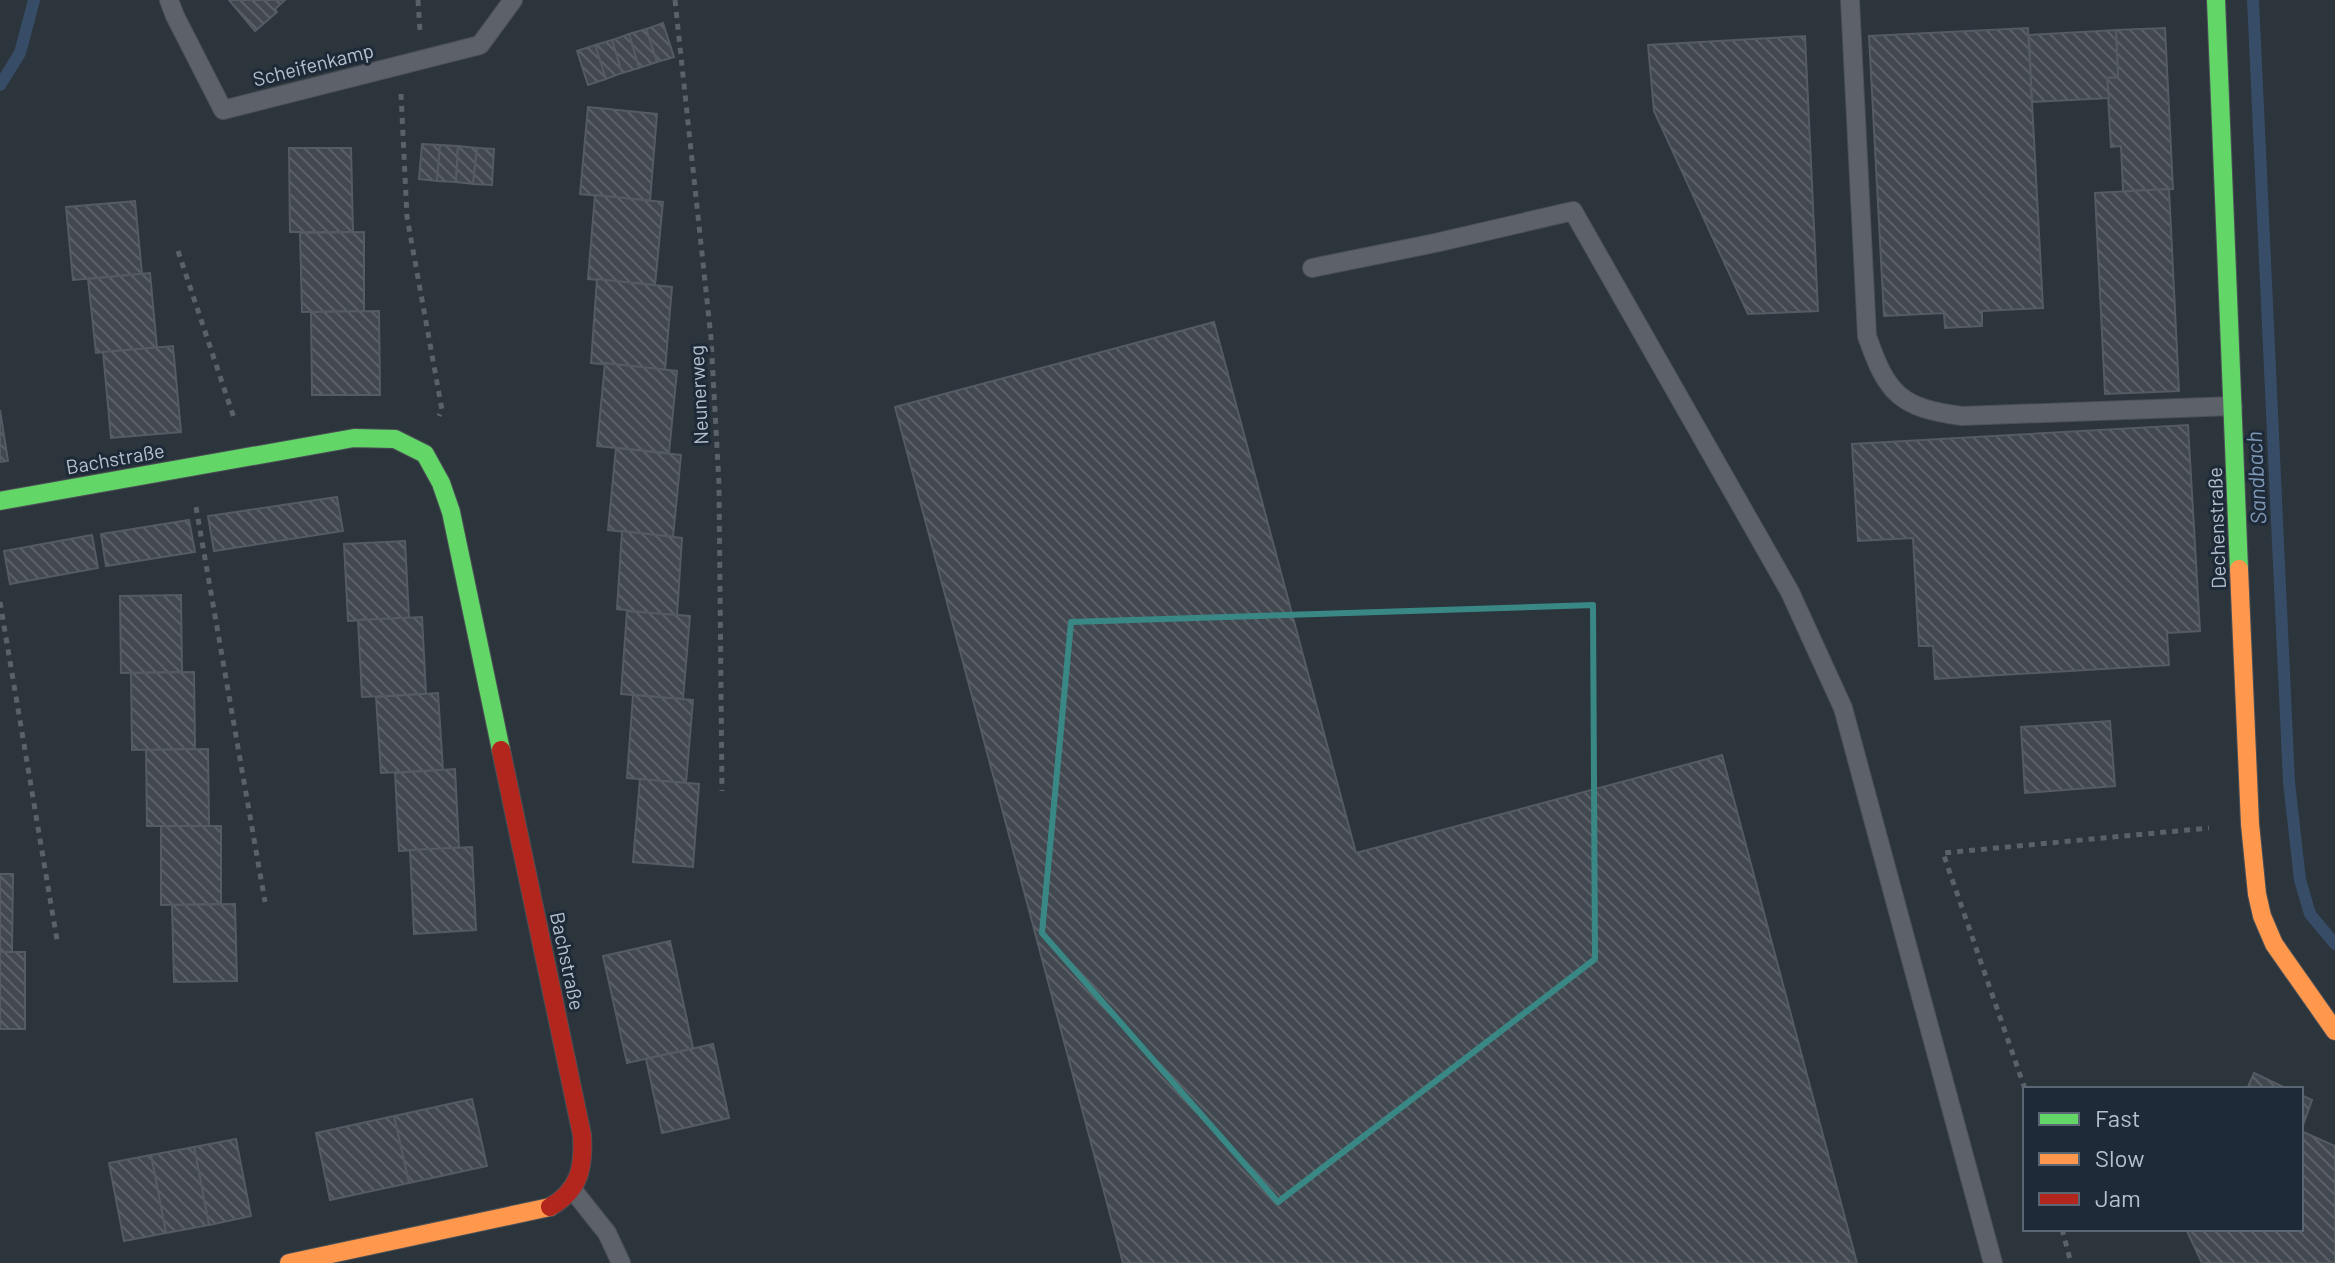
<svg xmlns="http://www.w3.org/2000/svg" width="2335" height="1263" viewBox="0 0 2335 1263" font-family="Barlow,sans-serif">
<defs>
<pattern id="building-back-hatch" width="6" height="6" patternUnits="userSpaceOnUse" patternTransform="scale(2)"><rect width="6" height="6" fill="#42484f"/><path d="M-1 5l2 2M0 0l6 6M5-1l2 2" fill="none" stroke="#5b6167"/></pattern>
</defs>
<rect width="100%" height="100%" fill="#2c343c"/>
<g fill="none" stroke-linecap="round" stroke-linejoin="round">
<g stroke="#374d67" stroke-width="12">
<path d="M2253,0L2289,782L2300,880L2310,914L2335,944"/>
<path d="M0,85L20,53L34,0"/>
</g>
</g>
<g fill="url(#building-back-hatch)" stroke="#545b63" stroke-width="2">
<path d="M229,0H285L275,9L277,12L255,31Z"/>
<path d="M663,23L674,57L657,62L646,29Z"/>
<path d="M2028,28L2043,308L1982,311V326L1945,328L1944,313L1884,316L1869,36Z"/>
<path d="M2165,28L2173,189L2123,191L2121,146L2111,147L2107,78L2118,77L2116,30Z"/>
<path d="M646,29L657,62L639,68L629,34Z"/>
<path d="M2116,30L2118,77L2107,78L2109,98L2032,102L2029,35Z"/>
<path d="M629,34L639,68L622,73L612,40Z"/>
<path d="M1805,36L1818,311L1748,314L1654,111L1648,45Z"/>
<path d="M612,40L622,73L606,79L595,45Z"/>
<path d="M595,45L606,79L588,85L577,51Z"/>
<path d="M588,107L657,114L650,201L580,194Z"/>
<path d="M422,144L440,145L437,181L419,179Z"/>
<path d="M440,145L458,146L456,182L437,181Z"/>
<path d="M458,146L477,148L473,184L456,182Z"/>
<path d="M289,148H351L353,232H290Z"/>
<path d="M477,148L494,149L492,185L473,184Z"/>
<path d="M2169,189L2179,391L2105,394L2095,193Z"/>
<path d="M595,195L663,202L655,285L588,279Z"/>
<path d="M135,201L142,274L73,280L66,207Z"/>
<path d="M364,232V311L302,312L300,233Z"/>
<path d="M150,273L157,348L96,353L88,279Z"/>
<path d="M597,279L672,287L665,370L591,363Z"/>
<path d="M379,311L380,395H312L311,312Z"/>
<path d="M1214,322L1356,853L1722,755L1857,1263H1123L895,407Z"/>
<path d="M173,346L181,432L111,438L103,352Z"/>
<path d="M605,363L677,371L669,453L597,446Z"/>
<path d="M0,410L8,461L0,462Z"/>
<path d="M2188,425L2200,631L2167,633L2169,665L1935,679L1933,646H1919L1913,538L1858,541L1852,444Z"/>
<path d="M616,448L681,455L673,537L608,530Z"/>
<path d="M337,497L343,531L214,551L208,516Z"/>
<path d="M189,520L195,552L106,566L101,534Z"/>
<path d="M622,531L682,538L677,616L617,609Z"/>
<path d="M92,535L98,568L10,584L4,551Z"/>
<path d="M405,541L409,618L348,621L344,544Z"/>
<path d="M181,595L182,672L121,673L120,596Z"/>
<path d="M627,611L690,616L683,699L621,694Z"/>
<path d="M422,617L426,694L362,697L358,620Z"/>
<path d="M194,672L195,749L132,750L131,673Z"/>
<path d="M438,693L443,770L381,773L376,697Z"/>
<path d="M633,695L693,700L686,783L627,778Z"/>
<path d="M2110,721L2115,786L2025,793L2021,727Z"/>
<path d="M208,749L209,826H147L146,750Z"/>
<path d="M455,769L459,848L399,851L395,773Z"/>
<path d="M640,779L699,784L693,867L633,862Z"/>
<path d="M161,826H221V904L161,905Z"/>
<path d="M472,847L476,930L414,934L410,850Z"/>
<path d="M0,874H13L12,952H0Z"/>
<path d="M235,904L237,981L174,982L172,905Z"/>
<path d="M670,941L693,1048L627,1063L603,956Z"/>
<rect x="0" y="952" width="25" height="77"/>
<path d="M713,1044L729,1118L662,1133L646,1059Z"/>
<path d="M2254,1073L2288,1089H2247Z"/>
<path d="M2301,1095L2312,1100L2301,1131L2335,1146V1263H2202L2186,1229H2301Z"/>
<path d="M472,1099L487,1166L409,1183L394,1116Z"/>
<path d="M394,1116L409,1183L330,1200L316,1133Z"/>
<path d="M236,1139L251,1216L209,1225L194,1147Z"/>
<path d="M194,1147L209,1225L166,1233L151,1155Z"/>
<path d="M151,1155L166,1233L124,1241L109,1163Z"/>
</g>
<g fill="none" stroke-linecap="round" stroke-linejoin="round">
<g stroke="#4b5056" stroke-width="20">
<g id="lane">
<path d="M169,0L175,16L223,110L480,45L513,0"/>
<path d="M1850,0L1867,336C1887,394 1900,408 1962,416L2233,406"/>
<path d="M1312,268L1435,243L1573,211L1790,592L1843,708L1993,1263"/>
<path d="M572,1189L607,1233L621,1263"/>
</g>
</g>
<g stroke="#4b5056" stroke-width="20">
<g id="fast">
<path d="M2216,0L2239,569"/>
<path d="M0,501L354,438L395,439L425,454L441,483L451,512L501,750"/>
</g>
</g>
<g stroke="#4b5056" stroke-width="20">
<g id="slow">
<path d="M2239,569L2250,824L2257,894L2262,916L2274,944L2335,1031"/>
<path d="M289,1263L550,1207"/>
</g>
</g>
<g stroke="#4b5056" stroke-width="20">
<path id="jam" d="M501,750L582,1135C584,1167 580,1190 550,1207"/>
</g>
<g stroke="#5a6167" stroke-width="5" stroke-dasharray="6 6" stroke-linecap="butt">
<path d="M418,0L420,31"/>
<path d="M675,0L711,338L719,484L722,791"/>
<path d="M401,94L407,217L442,410L439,416"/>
<path d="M178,251L234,418"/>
<path d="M196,507L265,902"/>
<path d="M0,602L57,940"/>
<path d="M2025,1089L1943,853L2209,828"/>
<path d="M2062,1229L2071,1263"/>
</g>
<use href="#lane" stroke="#5d626a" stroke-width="18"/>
<use href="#fast" stroke="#63d668" stroke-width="18"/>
<use href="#slow" stroke="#ff974d" stroke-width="18"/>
<use href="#jam" stroke="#b3261e" stroke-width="18"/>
</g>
<path fill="none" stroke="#398886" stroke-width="6" stroke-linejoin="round" d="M1593,605L1595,959L1278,1202L1042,933L1071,622Z"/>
<g text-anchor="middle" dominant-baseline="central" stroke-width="6" stroke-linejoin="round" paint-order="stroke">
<g font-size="20" fill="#b7c0cd" stroke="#1e2a38">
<text transform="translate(313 64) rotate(-14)">Scheifenkamp</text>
<text transform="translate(698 395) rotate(-93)">Neunerweg</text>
<text transform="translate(115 458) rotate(-10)">Bachstraße</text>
<text transform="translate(2216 528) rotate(-92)">Dechenstraße</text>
<text transform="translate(568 961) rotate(78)">Bachstraße</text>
</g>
<g font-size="22" font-style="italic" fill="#7d97b5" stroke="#1e2a38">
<text transform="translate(2255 478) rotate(-93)">Sandbach</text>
</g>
</g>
<rect x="2023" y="1087" width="280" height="144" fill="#1e2a38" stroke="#5b6674" stroke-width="2"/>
<rect x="2039" y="1113" width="40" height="12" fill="#63d668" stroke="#5b6674" stroke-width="2"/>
<text x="2095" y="1127" font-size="24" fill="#b7c0cd">Fast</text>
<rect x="2039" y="1153" width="40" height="12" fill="#ff974d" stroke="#5b6674" stroke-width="2"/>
<text x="2095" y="1167" font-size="24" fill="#b7c0cd">Slow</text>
<rect x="2039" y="1193" width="40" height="12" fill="#b3261e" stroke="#5b6674" stroke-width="2"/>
<text x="2095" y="1207" font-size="24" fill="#b7c0cd">Jam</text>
</svg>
